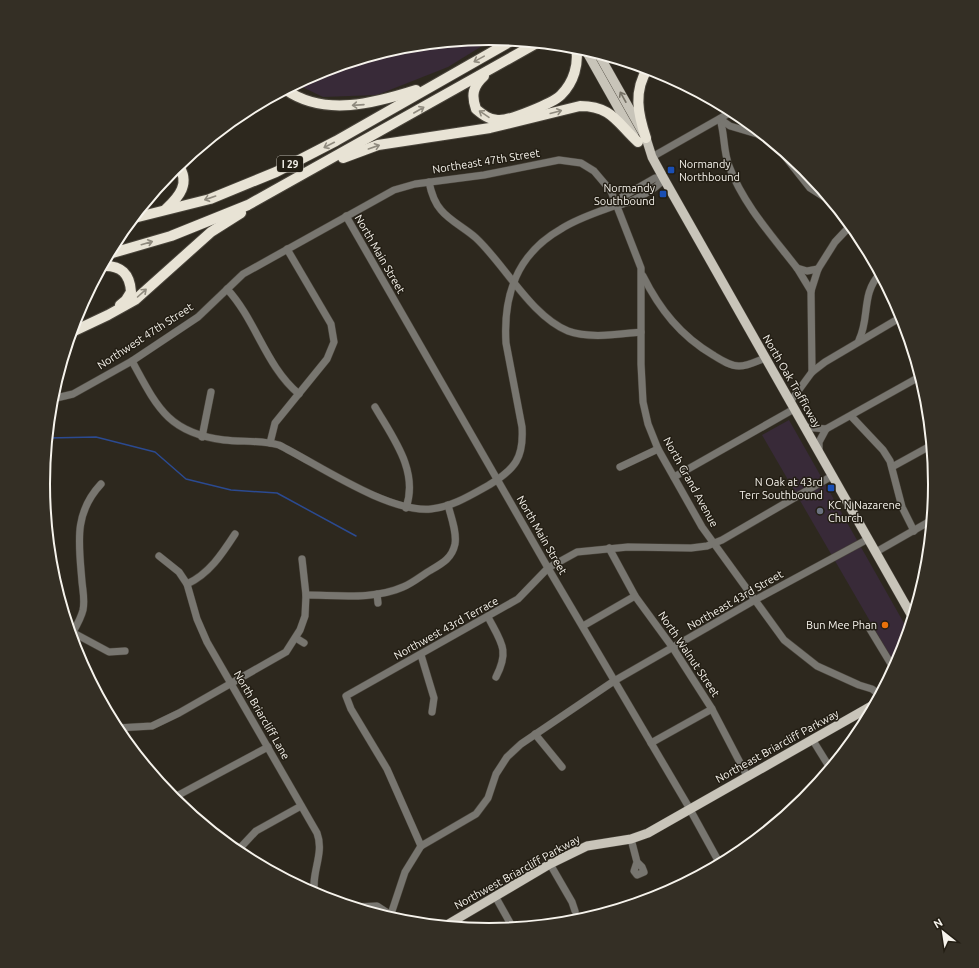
<svg xmlns="http://www.w3.org/2000/svg" width="979" height="968" viewBox="0 0 979 968" font-family="Ubuntu,sans-serif">
<rect width="100%" height="100%" fill="#2d281e"/>
<g fill="#382a38">
<path d="M490,38H495L448,67L377,95L323,97L296,84L319,72L403,47Z"/>
<path d="M789,420L909,632L901,655L896,666L762,435Z"/>
</g>
<g fill="none" stroke-linecap="round" stroke-linejoin="round">
<path stroke="#2b4a91" stroke-width="1.5" d="M48,438L96,437L155,452L186,479L231,490L277,493L356,536"/>
<g stroke="#49443b" stroke-width="8">
<g id="minor">
<path d="M720,119C725,135 723,150 729,166C743,204 773,237 797,268L807,271L818,269"/>
<path d="M720,119L730,126L757,134L774,143"/>
<path d="M776,145L810,188L832,202"/>
<path d="M652,157L733,111"/>
<path d="M429,182C431,192 434,202 441,210C450,221 465,228 476,238C505,265 531,316 568,331C589,339 619,334 641,332"/>
<path d="M617,205L622,197L655,178L664,179"/>
<path d="M346,216L548,568L687,804L720,864"/>
<path d="M797,268L811,291"/>
<path d="M643,276C660,310 681,336 713,355C721,360 730,366 739,366C748,366 757,361 765,358"/>
<path d="M227,289C256,320 266,367 299,394"/>
<path d="M859,340C870,318 861,293 880,274"/>
<path d="M132,361C157,407 168,433 224,440C242,442 262,440 279,445C319,465 388,513 431,509C452,507 471,495 489,485C515,469 524,458 522,427L506,343C503,294 517,254 561,229C578,218 598,212 617,205C630,204 656,189 664,179"/>
<path d="M812,372L811,291L818,269L835,242L851,225"/>
<path d="M52,399L73,394L132,361L198,317L243,274L394,190L415,184L484,175L559,160L581,163L594,171L611,191L641,268V364L643,402L648,424L658,449L702,527L784,640L817,666L859,685L872,689L880,695"/>
<path d="M790,402L812,372L825,362L903,316"/>
<path d="M375,407C393,438 419,471 406,508"/>
<path d="M851,416L883,450L890,461L902,507L914,531"/>
<path d="M804,427L826,429"/>
<path d="M202,437L211,392"/>
<path d="M270,443L275,423L327,359L334,342L331,324L287,249"/>
<path d="M819,452V442L826,429L921,376"/>
<path d="M620,467L658,449"/>
<path d="M892,467L932,445"/>
<path d="M674,477L794,409"/>
<path d="M609,548L635,596L673,648L712,709L747,776"/>
<path d="M876,552L932,520"/>
<path d="M159,556L179,572L187,584L197,619L207,642L317,833C325,854 310,874 315,894"/>
<path d="M187,584C209,574 222,554 235,534"/>
<path d="M377,594L378,603"/>
<path d="M306,595C337,595 374,600 403,587C413,583 422,575 431,570C443,563 452,558 455,544C457,532 451,517 448,505"/>
<path d="M488,617C501,642 510,650 496,677"/>
<path d="M583,626L635,596"/>
<path d="M868,626L894,669"/>
<path d="M70,631L109,652L125,651"/>
<path d="M73,632C77,625 81,618 83,610C85,600 83,592 82,582C79,544 73,514 101,484"/>
<path d="M296,638L304,643"/>
<path d="M421,655L434,698L432,712"/>
<path d="M117,728L152,726L179,713L286,652L300,630L305,616L306,595L302,559"/>
<path d="M535,734L562,767"/>
<path d="M812,739L830,768"/>
<path d="M651,743L712,709"/>
<path d="M173,798L268,747"/>
<path d="M631,839L637,862L642,867L644,872L637,875L634,871L637,862"/>
<path d="M421,846L387,769L351,709L346,696L518,599L548,568L577,552L628,547L691,548L707,546L722,540L832,476"/>
<path d="M241,847L256,831L301,806"/>
<path d="M550,864L572,902L575,911"/>
<path d="M495,896L513,928"/>
<path d="M355,907L377,906L400,921"/>
<path d="M391,914L405,872L421,846L476,814L488,798L496,774L507,757L521,744L614,681L755,600L868,539"/>
</g>
</g>
<g stroke="#49443b" stroke-width="10">
<g id="major">
<path d="M585,49L634,136"/>
<path d="M598,53L646,138L652,157L664,179L913,618"/>
<path d="M445,926L550,864L587,846L631,839L648,833L875,704"/>
</g>
</g>
<g stroke="#49443b" stroke-width="12">
<g id="highway">
<path d="M484,76C473,86 471,95 476,109C482,114 489,120 498,120C510,121 553,103 561,95C574,82 579,64 576,47"/>
<path d="M286,90C325,117 375,103 416,90"/>
<path d="M646,138C638,114 633,91 648,68"/>
<path d="M343,158L378,145L490,128L580,106C612,106 617,123 638,142"/>
<path d="M166,209C179,197 191,183 178,165"/>
<path d="M134,218L210,199L276,172L336,141L513,40"/>
<path d="M109,254L171,236L248,205L537,43"/>
<path d="M103,266C121,265 130,274 131,292L126,300L120,305"/>
<path d="M72,332L108,315L135,300L211,232L241,213"/>
</g>
</g>
<use href="#minor" stroke="#787670" stroke-width="7"/>
<use href="#major" stroke="#c8c4b9" stroke-width="9"/>
<use href="#highway" stroke="#e8e3d5" stroke-width="10"/>
</g>
<defs><path id="oneway-shaft" d="M-6 0H5M1.5-3L5.5 0L1.5 3" fill="none" stroke-width="1.6" stroke-linecap="round" stroke-linejoin="round"/></defs>
<g stroke="#8f8a7e">
<use href="#oneway-shaft" transform="translate(479 59) rotate(151)"/>
<use href="#oneway-shaft" transform="translate(358 105) rotate(176)"/>
<use href="#oneway-shaft" transform="translate(419 110) rotate(-30)"/>
<use href="#oneway-shaft" transform="translate(556 112) rotate(-15)"/>
<use href="#oneway-shaft" transform="translate(484 114) rotate(-146)"/>
<use href="#oneway-shaft" transform="translate(329 145) rotate(153)"/>
<use href="#oneway-shaft" transform="translate(374 147) rotate(-19)"/>
<use href="#oneway-shaft" transform="translate(210 198) rotate(161)"/>
<use href="#oneway-shaft" transform="translate(147 243) rotate(-16)"/>
<use href="#oneway-shaft" transform="translate(142 293) rotate(-42)"/>
</g>
<use stroke="#767166" href="#oneway-shaft" transform="translate(623 97) rotate(-119)"/>
<g fill="#1a4fb4" stroke="#231e14" stroke-width="1.5">
<rect x="667" y="166" width="8" height="8" rx="2"/>
<rect x="659" y="190" width="8" height="8" rx="2"/>
<rect x="827" y="484" width="8" height="8" rx="2"/>
</g>
<circle fill="#6b7280" stroke="#231e14" stroke-width="1.5" cx="820" cy="511" r="4"/>
<circle fill="#e8710a" stroke="#231e14" stroke-width="1.5" cx="885" cy="625" r="4"/>
<g text-anchor="middle" dominant-baseline="central" stroke-width="3" stroke-linejoin="round" paint-order="stroke">
<rect fill="#231e14" stroke="#b7b3ab" stroke-width="1" x="277" y="156" width="26" height="16" rx="3"/>
<g font-size="10" font-weight="bold" fill="#f6f3ec">
<text x="290" y="164">I 29</text>
</g>
<g font-size="11" fill="#f6f3ec" stroke="#231e14">
<text transform="translate(486 161) rotate(-9)">Northeast 47th Street</text>
<text transform="translate(380 254) rotate(60)">North Main Street</text>
<text transform="translate(145 336) rotate(-33)">Northwest 47th Street</text>
<text transform="translate(792 381) rotate(60)">North Oak Trafficway</text>
<text transform="translate(691 482) rotate(61)">North Grand Avenue</text>
<text transform="translate(542 535) rotate(60)">North Main Street</text>
<text transform="translate(735 600) rotate(-30)">Northeast 43rd Street</text>
<text transform="translate(446 628) rotate(-29)">Northwest 43rd Terrace</text>
<text transform="translate(689 654) rotate(56)">North Walnut Street</text>
<text transform="translate(262 715) rotate(60)">North Briarcliff Lane</text>
<text transform="translate(777 746) rotate(-29)">Northeast Briarcliff Parkway</text>
<text transform="translate(517 872) rotate(-29)">Northwest Briarcliff Parkway</text>
</g>
<g font-size="11" fill="#f6f3ec" stroke="#231e14" text-anchor="end">
<text x="679" y="164" text-anchor="start">Normandy<tspan x="679" dy="13">Northbound</tspan></text>
<text x="655" y="188">Normandy<tspan x="655" dy="13">Southbound</tspan></text>
<text x="823" y="482">N Oak at 43rd<tspan x="823" dy="13">Terr Southbound</tspan></text>
<text x="828" y="505" text-anchor="start">KC N Nazarene<tspan x="828" dy="13">Church</tspan></text>
<text x="877" y="625">Bun Mee Phan</text>
</g>
</g>
<path d="M0 0H979V968H0ZM50 484a439 439 0 1 1 878 0a439 439 0 1 1-878 0Z" fill="#342f25" fill-rule="evenodd"/>
<path fill="none" stroke="#f6f3ec" stroke-width="2" d="M50 484a439 439 0 1 1 878 0a439 439 0 1 1-878 0Z"/>
<g transform="translate(943 932) rotate(330)" stroke="#231e14" stroke-width="3" paint-order="stroke">
<path d="M0-3L7 15L0 10L-7 15Z" fill="#f6f3ec"/>
<text y="-6" font-size="11" font-weight="bold" text-anchor="middle" fill="#f6f3ec">N</text>
</g>
</svg>
